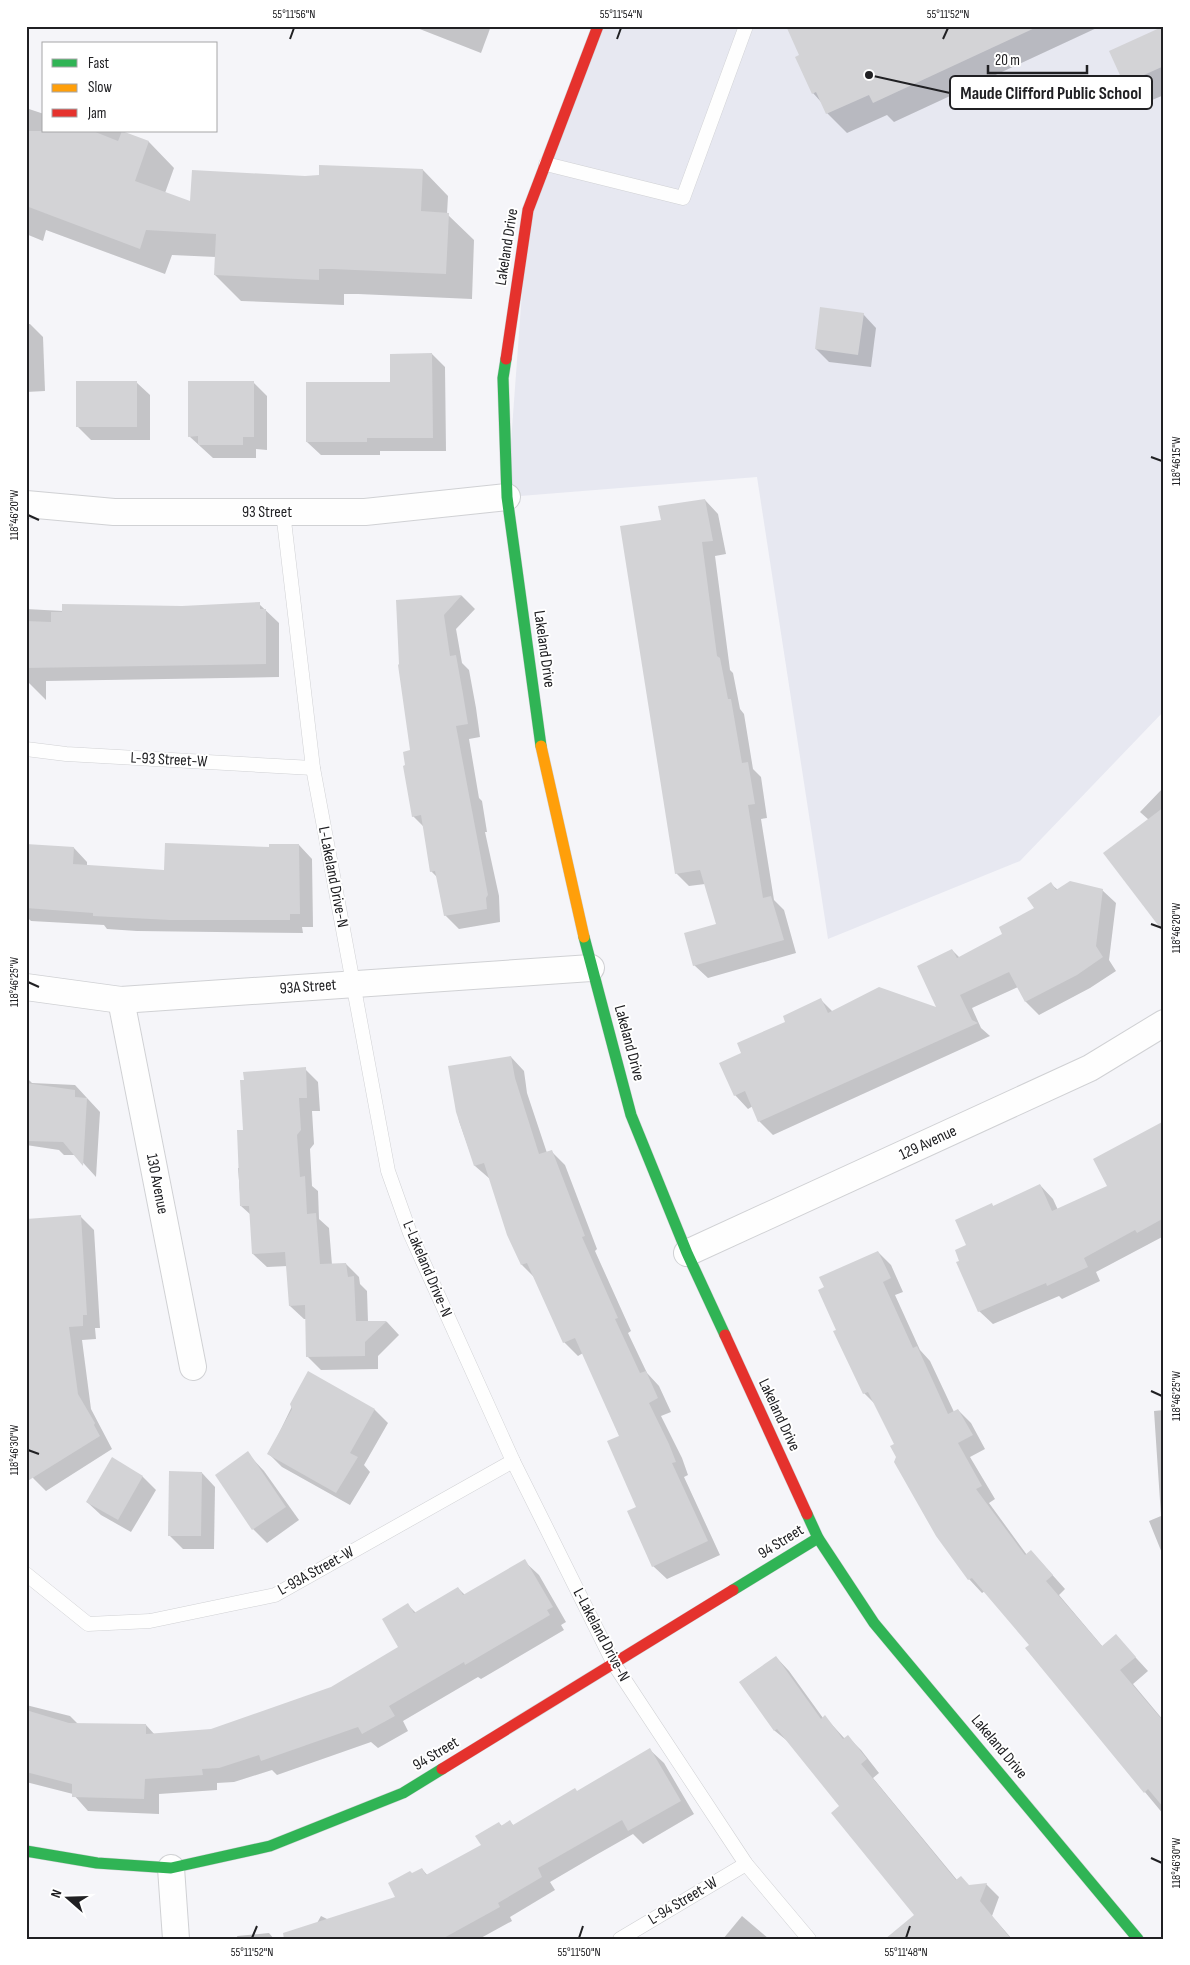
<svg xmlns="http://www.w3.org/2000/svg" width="1190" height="1965" viewBox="0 0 1190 1965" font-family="'Sofia Sans Condensed',sans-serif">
<rect width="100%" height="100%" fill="#f5f5f9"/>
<path fill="#e7e8f1" d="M598,26H1164V711L1020,861L828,939L757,477L507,497L528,210Z"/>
<g fill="#0003">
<path d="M412,26H491L481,53Z"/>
<path d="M799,26H1101L894,122L887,115L847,133L827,113L822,103L813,93L801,56Z"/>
<path d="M1164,28V95L1145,103L1125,83L1111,52Z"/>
<path d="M26,108L44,114V131H118L149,142L174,168L165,193L191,203L305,177L423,170L448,196L447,214L474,240L472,299L358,294H344V305L241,301L215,275L216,257L172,255L165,274L46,230L43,241L26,234Z"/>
<path d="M863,314L876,328L871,367L829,362L816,349Z"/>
<path d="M26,324H30L43,337L45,391L26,392Z"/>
<path d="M432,354L445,367L446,451H380V455H321L307,442Z"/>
<path d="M136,382L150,395V440H91L77,426Z"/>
<path d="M253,382L267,396V450L256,449V458H213L189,436Z"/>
<path d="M705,500L718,514L726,554L715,556L730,670L733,673L740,709L744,714L753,769L761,777L767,818L761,819L774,900L784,910L796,953L708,978L694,965L717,925L705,884L689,886L676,873L662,521Z"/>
<path d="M462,596L475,609L456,629L462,663L469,670L476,708L480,737L469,739L479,798L482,801L487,832H485L499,896L500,922L459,929L445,915L438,878L431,871L424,827L413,816L412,752L401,665L397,601Z"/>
<path d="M259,604L279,623V677L46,681V700L26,680V609L63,611Z"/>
<path d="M1164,787V928L1149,820L1140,812Z"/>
<path d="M26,845L74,848L87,862V866L165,871L270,849L299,845L312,859L313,927H302L303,933L137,931L107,929L104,925L31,921L26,916Z"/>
<path d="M1051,884L1058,890H1102L1116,903L1109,960L1116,971L1090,988L1039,1015L1026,1002L1018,987L972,1008L981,1028L990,1036L773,1135L759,1121L753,1106L748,1109L735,1095L743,1053L821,1000L833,1012L938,1009L952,950L960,958L1004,934L1036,908Z"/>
<path d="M511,1057L524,1071L527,1093L547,1153L551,1151L565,1165L597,1249L595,1251L631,1331L628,1333L647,1373L659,1386L671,1412L661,1416L682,1458L688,1475L684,1477L720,1555L667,1579L653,1566L620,1437L583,1353L578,1356L564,1342L534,1277L522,1265L490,1179L475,1166L459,1121L450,1067Z"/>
<path d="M305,1069L318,1082L320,1111H312L314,1144L310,1149L312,1186L318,1191L319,1219L329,1228L332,1265L346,1264L359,1277L360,1284L367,1291L368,1322H387L399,1335L378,1356V1369L321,1370L307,1356L306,1319H304L290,1306L288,1266L267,1267L253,1254L251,1215L241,1206L238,1168H241L245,1131Z"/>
<path d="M26,1077L32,1083L75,1085L100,1112L96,1177L76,1155H64L59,1150L26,1145Z"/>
<path d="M1164,1122V1236L1096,1272L1100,1281L1062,1299L1059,1296L993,1324L979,1311L961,1262L992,1205L994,1207L1040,1185L1053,1199L1058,1210L1109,1187Z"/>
<path d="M81,1217L94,1230L100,1328H95L96,1339L82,1340L91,1409L112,1449L46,1491L33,1478Z"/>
<path d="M878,1252L891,1265L903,1292L895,1295L920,1350L930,1361L954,1412L958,1410L971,1423L985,1449L970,1457L995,1499L989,1503L1027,1555L1031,1551L1065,1589L1059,1595L1103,1647L1116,1636L1148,1671L1133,1684L1164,1721V1815L1101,1739L1030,1645L985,1591L982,1593L969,1579L897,1457L895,1445L876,1405L864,1393L838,1330Z"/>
<path d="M308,1373L375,1410L388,1423L364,1465L370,1472L350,1505L282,1467L269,1454Z"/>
<path d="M1164,1410V1558L1149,1521L1161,1516L1154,1411Z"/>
<path d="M251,1457L264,1471L299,1520L267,1543L253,1529L217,1475Z"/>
<path d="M112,1459L143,1477L156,1490L131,1532L101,1515L87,1502Z"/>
<path d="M202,1473L215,1487L214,1549H183L169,1535Z"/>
<path d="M524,1561L539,1575L566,1622L561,1625L564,1630L481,1679L478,1677L403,1721L408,1731L378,1748L371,1742L277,1775L272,1770L234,1782L217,1783V1790L159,1794V1814L88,1811L73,1794L26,1782V1705L70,1716L78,1724L146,1725L155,1735L211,1730L331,1688L400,1647L408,1605L416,1613L458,1588L465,1595Z"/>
<path d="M776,1657L789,1671L823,1718L825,1717L845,1739L848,1737L861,1750L879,1773L873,1778L957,1880L969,1886L986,1884L999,1897L992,1916L1012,1939H914L916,1915L841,1806L790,1743L775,1731L740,1682Z"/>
<path d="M650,1750L664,1763L694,1814L643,1844L633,1834L596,1855L550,1882L555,1890L510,1917L512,1921L479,1939H308L321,1916L329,1920L397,1898L412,1875L422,1869L428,1876L482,1846L499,1823L502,1826L510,1822L514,1826L578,1792Z"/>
<path d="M742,1916L769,1939H723Z"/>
<path d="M269,1933L274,1939H238L237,1936Z"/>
</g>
<g fill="#d3d3d6">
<path d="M786,26H1039L873,103L869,95L826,114L816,92L812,94L795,57L799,55Z"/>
<path d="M1164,26V66L1124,84L1109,51Z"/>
<path d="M26,131H93L118,141L122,131L149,141L135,181L190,201L192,170L305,176L319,175V165L423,169L421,211L449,213L446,274L332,269H319V280L214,275L216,234L146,230L140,249L26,206Z"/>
<path d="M820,307L864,313L858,355L815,349Z"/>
<path d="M432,353L433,438H367V442H306V382H390V354Z"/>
<rect x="76" y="381" width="61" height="46"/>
<path d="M188,381H254V437H243V445H198V436L188,437Z"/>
<path d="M705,499L713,541L702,542L717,656L720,658L728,699H731L742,763L748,762L755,804L748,805L763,898L771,896L784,940L693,966L684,933L716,924L700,870L675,874L620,526L661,520L658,506Z"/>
<path d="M462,595L444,615L450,656L456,655L463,694L468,724L456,726L488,895L486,898L487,909L444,916L435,871L430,872L421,815L412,817L403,766L405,765L403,752L410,750L398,665L399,664L396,600Z"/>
<path d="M260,602V609H266V664L26,668V621L51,622V612H62V604L182,606Z"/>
<path d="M1164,807V933L1103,853Z"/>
<path d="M165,843L269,847V844H299L300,914H290V920H170L93,916V913L26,908V844L74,847L73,864L164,870Z"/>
<path d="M1070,881L1103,889L1096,946L1103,957L1077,975L1025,1002L1009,972L960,995L972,1020L978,1023L758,1122L745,1091L734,1096L719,1063L741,1053L737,1043L785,1022L783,1016L821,998L828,1013L879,987L936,1007L917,966L952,949L957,958L1002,934L999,927L1034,908L1027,898L1051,882L1056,890Z"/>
<path d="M511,1056L515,1078L539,1154L552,1150L585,1236L582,1237L618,1318L615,1319L640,1373L646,1371L658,1398L649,1403L669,1444L676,1462L672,1463L708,1541L652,1567L627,1511L636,1507L607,1441L619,1436L575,1338L563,1343L527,1263L521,1265L507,1235L484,1163L474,1166L456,1112L448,1066Z"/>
<path d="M306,1067L307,1098H299L301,1130L297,1135L300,1177L305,1176L307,1214L316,1213L320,1264L346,1263L348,1277L354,1276L356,1321H387L365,1342V1356L306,1357L305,1305L289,1306L285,1252L252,1254L249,1206H240L237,1130H243L240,1080H244L243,1072Z"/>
<path d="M26,1083L75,1090V1097L87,1098L83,1166L63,1142L26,1141Z"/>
<path d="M1164,1121V1218L1137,1233L1135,1230L1084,1258L1088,1267L1047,1286L1046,1283L978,1312L956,1262L959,1261L955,1250L966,1245L955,1220L992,1203L993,1206L1040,1184L1052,1211L1107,1186L1093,1159Z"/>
<path d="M81,1215L87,1315H83V1326L69,1327L78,1394L95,1423L94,1425L100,1436L26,1482V1219Z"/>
<path d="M878,1251L891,1278L883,1282L913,1348L917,1346L948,1414L958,1409L973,1435L958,1443L982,1486L976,1489L1025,1555L1031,1550L1053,1575L1046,1581L1102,1646L1116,1634L1136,1657L1120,1670L1164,1722V1808L1148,1789L1144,1793L1025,1648L1029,1645L972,1578L968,1580L936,1536L894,1462L896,1457L890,1446L894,1444L868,1392L863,1394L833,1331L836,1330L818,1290L824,1287L819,1277Z"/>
<path d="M308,1371L375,1409L350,1453L358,1457L336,1493L267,1454L292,1409L290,1404Z"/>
<path d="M248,1451L286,1507L252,1530L215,1475Z"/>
<path d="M112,1457L143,1476L118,1520L86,1502Z"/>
<path d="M169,1471L202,1472L201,1536H168Z"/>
<path d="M525,1559L553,1607L547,1610L550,1615L465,1665L464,1662L389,1706L395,1716L362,1734L358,1727L261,1761L259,1755L219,1768L202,1769L203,1775L145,1779L144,1799L72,1797V1784L26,1772V1710L69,1723L146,1724V1734L211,1729L331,1687L398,1647L382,1619L408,1603L414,1613L458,1587L463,1595Z"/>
<path d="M776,1656L821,1719L825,1715L843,1739L848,1735L867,1759L861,1764L956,1880L961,1876L969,1885L987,1883L980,1901L1011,1939H885L914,1915L831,1813L839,1806L777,1729L774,1731L739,1682Z"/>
<path d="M650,1748L681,1801L628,1831L622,1820L538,1868L542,1877L498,1903L500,1907L442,1939H284L283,1933L395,1897L388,1883L410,1871L412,1873L422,1868L426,1875L481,1845L475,1836L499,1822L501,1826L510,1820L513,1825L575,1788L577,1791Z"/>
</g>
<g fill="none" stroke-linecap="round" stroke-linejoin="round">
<g stroke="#d0d1d4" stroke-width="15">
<g id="lane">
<path d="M546,164L683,198L746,26"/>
<path d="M283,512L313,768L388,1171L410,1233L513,1461L614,1664L746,1864L809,1939"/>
<path d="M26,749L66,754L313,768"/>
<path d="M26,1574L88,1624L150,1621L275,1595L513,1461"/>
<path d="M620,1939L746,1864"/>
</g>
</g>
<g stroke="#d0d1d4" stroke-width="28">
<g id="street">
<path d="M26,504L114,512H365L507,497"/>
<path d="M26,987L121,1000L591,968"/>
<path d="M121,1000L193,1367"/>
<path d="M687,1253L1090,1068L1164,1023"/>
<path d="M171,1868L176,1939"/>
</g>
</g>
<g stroke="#d0d1d4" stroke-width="12">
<g id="fast">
<path d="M506,359L503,378L507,497L541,746"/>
<path d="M584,937L631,1115L687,1253L725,1335"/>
<path d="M807,1514L818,1538L874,1623L1138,1939"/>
<path d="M733,1590L818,1538"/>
<path d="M26,1851L97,1863L171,1868L270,1846L403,1793L442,1769"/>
</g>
</g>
<g stroke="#d0d1d4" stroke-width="12">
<path id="slow" d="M541,746L584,937"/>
</g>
<g stroke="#d0d1d4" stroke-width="12">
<g id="jam">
<path d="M506,359L528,210L598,26"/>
<path d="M725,1335L807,1514"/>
<path d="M442,1769L733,1590"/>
</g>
</g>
<use href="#lane" stroke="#fefefe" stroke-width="14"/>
<use href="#street" stroke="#fefefe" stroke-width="26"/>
<use href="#fast" stroke="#30b455" stroke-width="11"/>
<use href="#slow" stroke="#ff9f0a" stroke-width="11"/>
<use href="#jam" stroke="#e5322d" stroke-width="11"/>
</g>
<path fill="none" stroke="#202023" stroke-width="2" d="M290,39L294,28M617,39L621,28M943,39L948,28M1151,457L1162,461M28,515L39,520M1151,924L1162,928M28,982L39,987M1151,1391L1162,1396M28,1450L39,1454M1151,1858L1162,1863M252,1938L257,1926M579,1938L583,1926M906,1938L910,1926"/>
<g text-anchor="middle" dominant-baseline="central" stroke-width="4" stroke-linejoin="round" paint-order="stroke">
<g font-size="16" fill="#202023" stroke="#fff">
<text transform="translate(507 247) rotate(-81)">Lakeland Drive</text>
<text x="267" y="512">93 Street</text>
<text transform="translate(544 649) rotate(82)">Lakeland Drive</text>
<text transform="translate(169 760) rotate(3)">L-93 Street-W</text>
<text transform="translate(333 877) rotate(79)">L-Lakeland Drive-N</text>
<text transform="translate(308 987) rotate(-4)">93A Street</text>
<text transform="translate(629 1043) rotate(75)">Lakeland Drive</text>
<text transform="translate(928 1143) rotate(-25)">129 Avenue</text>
<text transform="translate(157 1184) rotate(79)">130 Avenue</text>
<text transform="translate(427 1269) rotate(67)">L-Lakeland Drive-N</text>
<text transform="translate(779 1415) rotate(65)">Lakeland Drive</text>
<text transform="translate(781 1542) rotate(-32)">94 Street</text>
<text transform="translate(316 1571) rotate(-29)">L-93A Street-W</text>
<text transform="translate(601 1635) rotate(62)">L-Lakeland Drive-N</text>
<text transform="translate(999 1747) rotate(50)">Lakeland Drive</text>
<text transform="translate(436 1754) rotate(-31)">94 Street</text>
<text transform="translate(683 1901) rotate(-31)">L-94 Street-W</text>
</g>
</g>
<path fill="none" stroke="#202023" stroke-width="2" d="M869 75L950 93"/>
<circle fill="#202023" stroke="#fff" stroke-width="2" cx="869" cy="75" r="5"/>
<rect fill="#fff" stroke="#202023" stroke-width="2" x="950" y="76" width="202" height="33" rx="5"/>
<g font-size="18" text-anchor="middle" font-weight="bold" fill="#202023">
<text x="1051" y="99">Maude Clifford Public School</text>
</g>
<rect width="1190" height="1965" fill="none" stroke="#ffffff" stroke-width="55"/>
<rect x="42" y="42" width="175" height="90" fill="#ffffff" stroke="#a6a6a7"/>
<rect x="52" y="59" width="25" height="8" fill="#30b455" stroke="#a6a6a7"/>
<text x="88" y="68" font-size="15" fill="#202023">Fast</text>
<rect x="52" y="84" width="25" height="8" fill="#ff9f0a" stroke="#a6a6a7"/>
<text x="88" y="92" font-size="15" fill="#202023">Slow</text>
<rect x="52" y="109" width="25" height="8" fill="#e5322d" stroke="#a6a6a7"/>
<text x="88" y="118" font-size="15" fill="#202023">Jam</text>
<g transform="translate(68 1898) rotate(290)" stroke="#ffffff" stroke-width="4" paint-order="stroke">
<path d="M0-4L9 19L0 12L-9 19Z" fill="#202023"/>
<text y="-8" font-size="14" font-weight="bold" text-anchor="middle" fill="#202023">N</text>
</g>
<path d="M988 65v8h99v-8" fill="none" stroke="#202023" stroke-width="2.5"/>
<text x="995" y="65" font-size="15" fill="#202023" stroke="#ffffff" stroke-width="4" paint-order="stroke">20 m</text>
<rect x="28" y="28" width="1134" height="1910" fill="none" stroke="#202023" stroke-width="2"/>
<g font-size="12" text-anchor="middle" fill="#202023">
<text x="294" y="18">55°11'56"N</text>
<text x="621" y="18">55°11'54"N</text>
<text x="948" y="18">55°11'52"N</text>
<text transform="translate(1176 461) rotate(-90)" y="4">118°46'15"W</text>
<text transform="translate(14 515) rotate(-90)" y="4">118°46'20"W</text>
<text transform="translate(1176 928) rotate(-90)" y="4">118°46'20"W</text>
<text transform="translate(14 982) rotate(-90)" y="4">118°46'25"W</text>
<text transform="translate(1176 1396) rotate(-90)" y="4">118°46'25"W</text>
<text transform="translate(14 1450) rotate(-90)" y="4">118°46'30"W</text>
<text transform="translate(1176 1863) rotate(-90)" y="4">118°46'30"W</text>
<text x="252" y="1956">55°11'52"N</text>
<text x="579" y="1956">55°11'50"N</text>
<text x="906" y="1956">55°11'48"N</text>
</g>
</svg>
